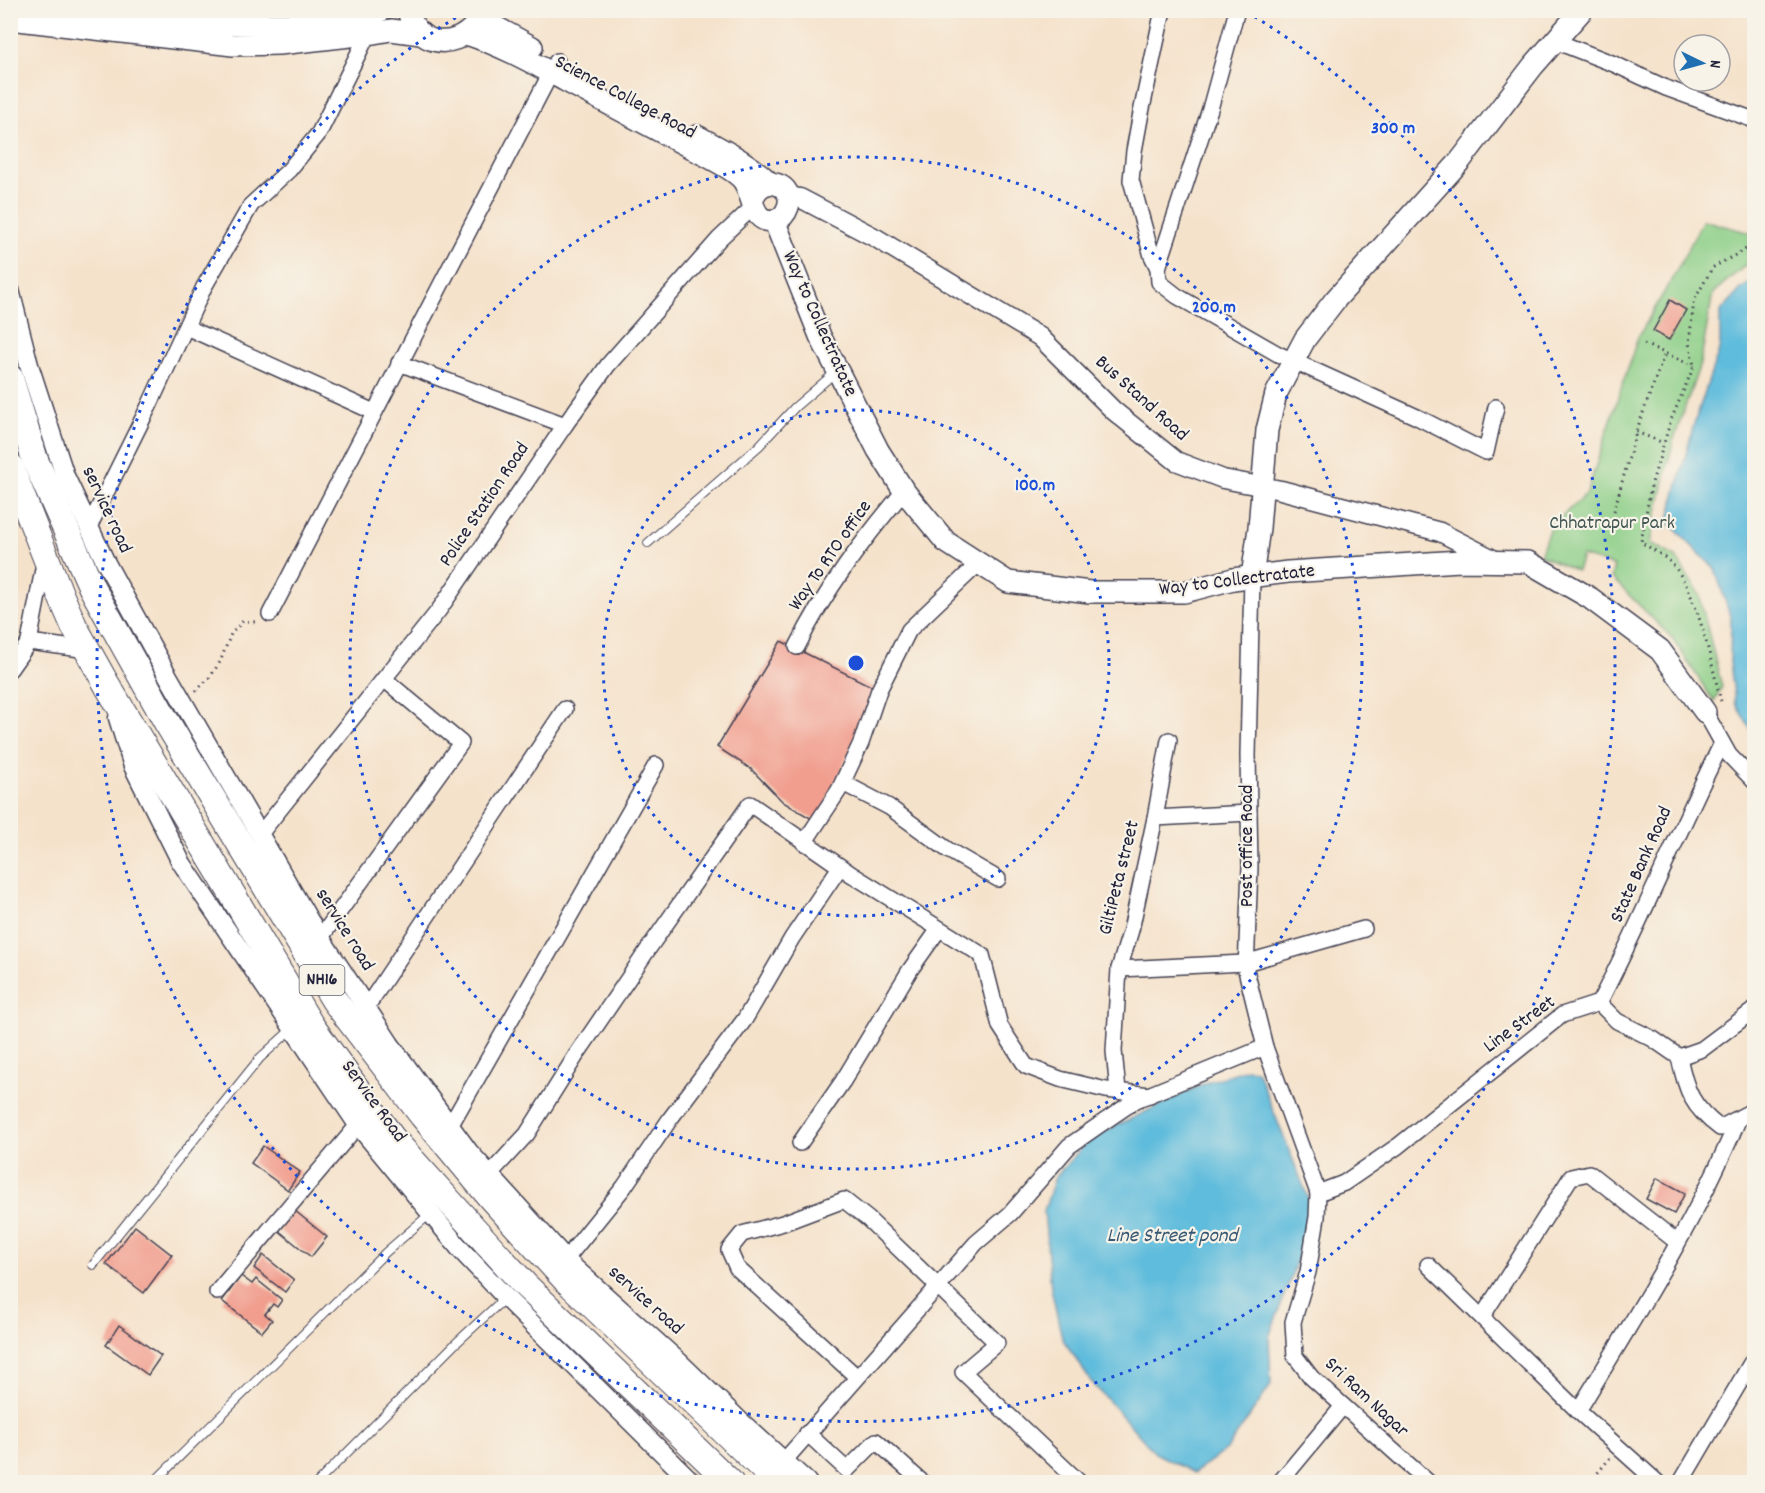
<svg xmlns="http://www.w3.org/2000/svg" width="1765" height="1493" viewBox="0 0 1765 1493" font-family="Dekko,sans-serif">
<rect width="100%" height="100%" fill="#f7f3e8"/>
<filter id="ink" filterUnits="userSpaceOnUse"><feTurbulence type="fractalNoise" baseFrequency=".0167" numOctaves="2"/><feDisplacementMap in="SourceGraphic" scale="12" xChannelSelector="R" yChannelSelector="G"/><feConvolveMatrix kernelMatrix="1 2 1 2 8 2 1 2 1" color-interpolation-filters="sRGB"/></filter>
<filter id="wash" filterUnits="userSpaceOnUse"><feTurbulence type="fractalNoise" baseFrequency=".008" numOctaves="4" result="noise"/><feDisplacementMap in="SourceGraphic" scale="24" xChannelSelector="R" yChannelSelector="G"/><feGaussianBlur stdDeviation="1.35" result="paint"/><feColorMatrix in="noise" values="0 0 0 0 0 0 0 0 0 0 0 0 0 0 0 0 0 1.4 0 .05"/><feComposite in="paint" operator="in"/></filter>
<g filter="url(#wash)">
<rect width="100%" height="100%" fill="#f5e2cb"/>
<path fill="#8bce86" stroke="#567860" stroke-width="1.5" d="M1703,220L1754,234V262L1748,263L1713,293L1700,364L1673,442L1650,543L1676,557L1699,594L1722,687L1714,702L1673,639L1611,577L1614,566L1582,556L1577,571L1540,555L1550,527L1587,493L1638,337L1676,272Z"/>
<g fill="#5ebcdc" stroke="#406f8c" stroke-width="1.5">
<path d="M1754,281V735L1735,703L1730,662L1731,619L1715,569L1668,522L1694,424L1720,347V312L1742,288Z"/>
<path d="M1247,1069L1257,1070L1311,1205L1297,1260L1269,1337L1271,1385L1227,1449L1194,1473L1155,1453L1090,1380L1062,1338L1051,1288L1044,1211L1055,1177L1091,1138L1205,1083Z"/>
</g>
<g id="blocks">
<g fill="#f19e8e">
<path d="M1670,300L1686,310L1669,340L1653,331Z"/>
<path d="M781,641L879,690L817,822L783,802L751,769L717,747Z"/>
<path d="M263,1146L300,1172L288,1190L251,1163Z"/>
<path d="M1657,1178L1685,1193L1674,1214L1646,1199Z"/>
<path d="M294,1210L327,1237L311,1257L278,1230Z"/>
<path d="M135,1226L172,1255L144,1293L106,1264Z"/>
<path d="M263,1255L294,1280L285,1292L254,1268Z"/>
<path d="M241,1276L252,1284L256,1279L282,1300L277,1307L273,1304L265,1314L272,1320L262,1332L222,1301Z"/>
<path d="M119,1325L161,1356L148,1375L106,1345Z"/>
</g>
</g>
</g>
<g filter="url(#ink)">
<use href="#blocks" fill-opacity="0" stroke="#423f51" stroke-width="1.5"/>
<g fill="none" stroke-linecap="round" stroke-linejoin="round">
<g stroke="#423f51" stroke-width="10">
<g id="service">
<path d="M648,543L759,446L795,407L837,371"/>
<path d="M93,1265L260,1058L293,1028"/>
<path d="M154,1482L386,1252L430,1214"/>
<path d="M318,1482L454,1345L506,1297"/>
</g>
</g>
<g stroke="#423f51" stroke-width="18">
<g id="minor">
<path d="M1163,10L1141,113L1134,151L1131,180L1152,256L1158,268L1159,282L1177,296L1278,354L1417,417L1486,452L1496,407"/>
<path d="M1555,41L1614,64L1666,88L1754,120"/>
<path d="M1158,268L1210,109L1237,10"/>
<path d="M186,327L374,412"/>
<path d="M399,363L565,425"/>
<path d="M89,527L150,404L204,287L251,205L289,170L319,133L368,34"/>
<path d="M1252,577L1248,755L1250,867L1246,970L1265,1047L1318,1193L1317,1217L1308,1272L1293,1322L1295,1356L1311,1377L1428,1482"/>
<path d="M270,614L557,61"/>
<path d="M29,642L88,650"/>
<path d="M797,647C825,590 863,540 904,491"/>
<path d="M10,669L29,642L45,559"/>
<path d="M1705,712L1729,755L1754,781"/>
<path d="M843,783L889,807L948,850L998,879"/>
<path d="M1155,818L1169,740"/>
<path d="M260,834L439,610L565,425L608,365L719,239L753,207"/>
<path d="M804,843L839,790L861,743L879,690L909,630L979,563"/>
<path d="M321,937L461,743L384,679"/>
<path d="M1119,969L1245,963L1364,929"/>
<path d="M1599,1003C1643,918 1679,829 1722,743"/>
<path d="M366,1008L565,709"/>
<path d="M1679,1057C1686,1091 1692,1107 1720,1128L1754,1110"/>
<path d="M1118,1091L1114,1051L1119,969L1131,930L1155,818L1249,813"/>
<path d="M450,1126L656,765"/>
<path d="M800,1143L843,1081L910,970L939,929"/>
<path d="M489,1175L527,1134L577,1054L651,945L750,804L851,874L982,955L1000,1026L1026,1066L1060,1079L1106,1090L1150,1095"/>
<path d="M1318,1193L1344,1183L1398,1146L1562,1015L1599,1003L1617,1021L1653,1039L1679,1057L1702,1049L1754,1010"/>
<path d="M566,1259L624,1187L670,1119L745,1019L792,938L840,867"/>
<path d="M1428,1265L1578,1411L1657,1482"/>
<path d="M217,1292L358,1125"/>
<path d="M1482,1317L1571,1177L1589,1173L1677,1242"/>
<path d="M857,1377L737,1268L729,1250L742,1234L783,1223L844,1200L868,1219L997,1343L963,1372L1079,1482"/>
<path d="M1578,1411C1635,1317 1696,1221 1738,1120"/>
<path d="M807,1433L847,1470L876,1441L922,1482"/>
<path d="M784,1461L976,1243L1010,1214L1069,1146L1105,1121L1136,1100L1265,1047"/>
<path d="M1280,1482L1343,1406"/>
<path d="M1681,1482L1754,1358"/>
</g>
</g>
<g stroke="#423f51" stroke-width="21">
<g id="tertiary">
<path d="M789,196L800,198L876,238L1040,337L1114,411L1176,461L1223,479L1281,490L1440,532L1497,561"/>
<path d="M10,290L29,365L65,476L106,563L164,669L310,922L390,1044L469,1152L571,1265L679,1362L741,1422L807,1482"/>
<path d="M118,718L133,766L181,862L358,1125L461,1250L511,1303L692,1482"/>
</g>
</g>
<g stroke="#423f51" stroke-width="24">
<g id="secondary">
<path d="M94,10L178,22L238,24H297L370,15L382,10"/>
<path d="M408,10C416,46 453,51 475,25"/>
<path d="M480,13L494,26L532,47"/>
<path d="M10,19L233,45L279,44L368,34L391,30L421,34"/>
<path d="M467,34C503,46 533,63 566,81C609,104 652,127 695,150C707,156 734,170 742,179C754,192 750,226 776,220C782,218 786,213 788,207C796,185 763,172 753,198"/>
<path d="M697,136C723,150 748,162 770,183"/>
<path d="M774,220L820,336L878,450L904,491L946,542L1008,582L1090,592H1184L1233,579L1288,572L1460,561L1528,562L1590,598L1660,650L1705,712"/>
<path d="M1252,577L1259,528L1267,430L1276,394L1305,339L1335,300L1460,161L1533,66L1582,10"/>
</g>
</g>
<g stroke="#423f51" stroke-width="28">
<g id="trunk">
<path d="M10,378L35,460L92,588L166,721L334,1000L422,1115L491,1198L565,1279L777,1482"/>
<path d="M10,466L61,596L74,626L107,685L310,1024L392,1138L524,1284L730,1482"/>
</g>
</g>
<g stroke="#423f51" stroke-width="3" stroke-dasharray="1.5 4.5" stroke-linecap="butt">
<path d="M1644,344L1694,366"/>
<path d="M1636,432L1664,443"/>
<path d="M1614,511L1636,432L1665,353"/>
<path d="M196,691L210,677L220,662L231,634L243,621L256,622"/>
<path d="M1721,701C1711,663 1698,592 1672,564C1664,555 1651,549 1641,542L1651,486L1671,420L1694,366L1689,343L1694,301L1712,268L1746,249L1754,248"/>
<path d="M1590,1482L1610,1458"/>
</g>
<use href="#service" stroke="#fff" stroke-width="8"/>
<use href="#minor" stroke="#fff" stroke-width="15"/>
<use href="#tertiary" stroke="#fff" stroke-width="18"/>
<use href="#secondary" stroke="#fff" stroke-width="21"/>
<use href="#trunk" stroke="#fff" stroke-width="26"/>
</g>
</g>
<g fill="none" stroke="#1d4ed8" stroke-width="3" stroke-dasharray="3 6">
<circle cx="856" cy="663" r="253"/>
<circle cx="856" cy="663" r="506"/>
<path d="M1247 12A759 759 0 1 1 465 12"/>
</g>
<g text-anchor="middle" dominant-baseline="central" stroke-width="4.5" stroke-linejoin="round" paint-order="stroke">
<rect fill="#f7f3e8" stroke="#62616f" stroke-width="1.5" x="299.5" y="965" width="45" height="30" rx="4.5"/>
<g font-size="18" font-weight="bold" fill="#22223b">
<text x="322" y="980">NH16</text>
</g>
<g font-size="20" fill="#22223b" stroke="#f7f3e8">
<text transform="translate(625 98) rotate(28)">Science College Road</text>
<text transform="translate(819 324) rotate(66)">Way to Collectratate</text>
<text transform="translate(1141 399) rotate(42)">Bus Stand Road</text>
<text transform="translate(485 505) rotate(-56)">Police Station Road</text>
<text transform="translate(106 510) rotate(65)">service road</text>
<text transform="translate(831 556) rotate(-55)">Way To RTO office</text>
<text transform="translate(1237 581) rotate(-7)">Way to Collectratate</text>
<text transform="translate(1248 846) rotate(-90)">Post office Road</text>
<text transform="translate(1642 865) rotate(-66)">State Bank Road</text>
<text transform="translate(1120 878) rotate(-76)">GiltiPeta street</text>
<text transform="translate(344 930) rotate(58)">service road</text>
<text transform="translate(1520 1025) rotate(-36)">Line Street</text>
<text transform="translate(373 1102) rotate(54)">Service Road</text>
<text transform="translate(645 1301) rotate(42)">service road</text>
<text transform="translate(1366 1398) rotate(43)">Sri Ram Nagar</text>
</g>
<g font-size="20" fill="#425652" stroke="#f7f3e8">
<text x="1612" y="524">Chhatrapur Park</text>
</g>
<g font-size="21" font-style="italic" fill="#375873" stroke="#f7f3e8">
<text x="1172" y="1237">Line Street pond</text>
</g>
</g>
<circle cx="856" cy="663" r="9" fill="#1d4ed8" stroke="#f7f3e8" stroke-width="3"/>
<g font-size="18" text-anchor="middle" font-weight="bold" fill="#1d4ed8" stroke="#f7f3e8" stroke-width="4.5" stroke-linejoin="round" paint-order="stroke">
<text x="1393" y="133">300 m</text>
<text x="1214" y="312">200 m</text>
<text x="1035" y="490">100 m</text>
</g>
<rect width="1765" height="1493" fill="none" stroke="#f7f3e8" stroke-width="36"/>
<g transform="translate(1702 63) rotate(95)"><circle r="28" fill="#f7f3e8" stroke="#a29fa3" stroke-width="1.5"/>
<path d="M0-4.5L10 22L0 15L-10 22Z" fill="#1f6fb2"/>
<text y="-9" font-size="16" font-weight="bold" text-anchor="middle" fill="#22223b">N</text>
</g>
</svg>
